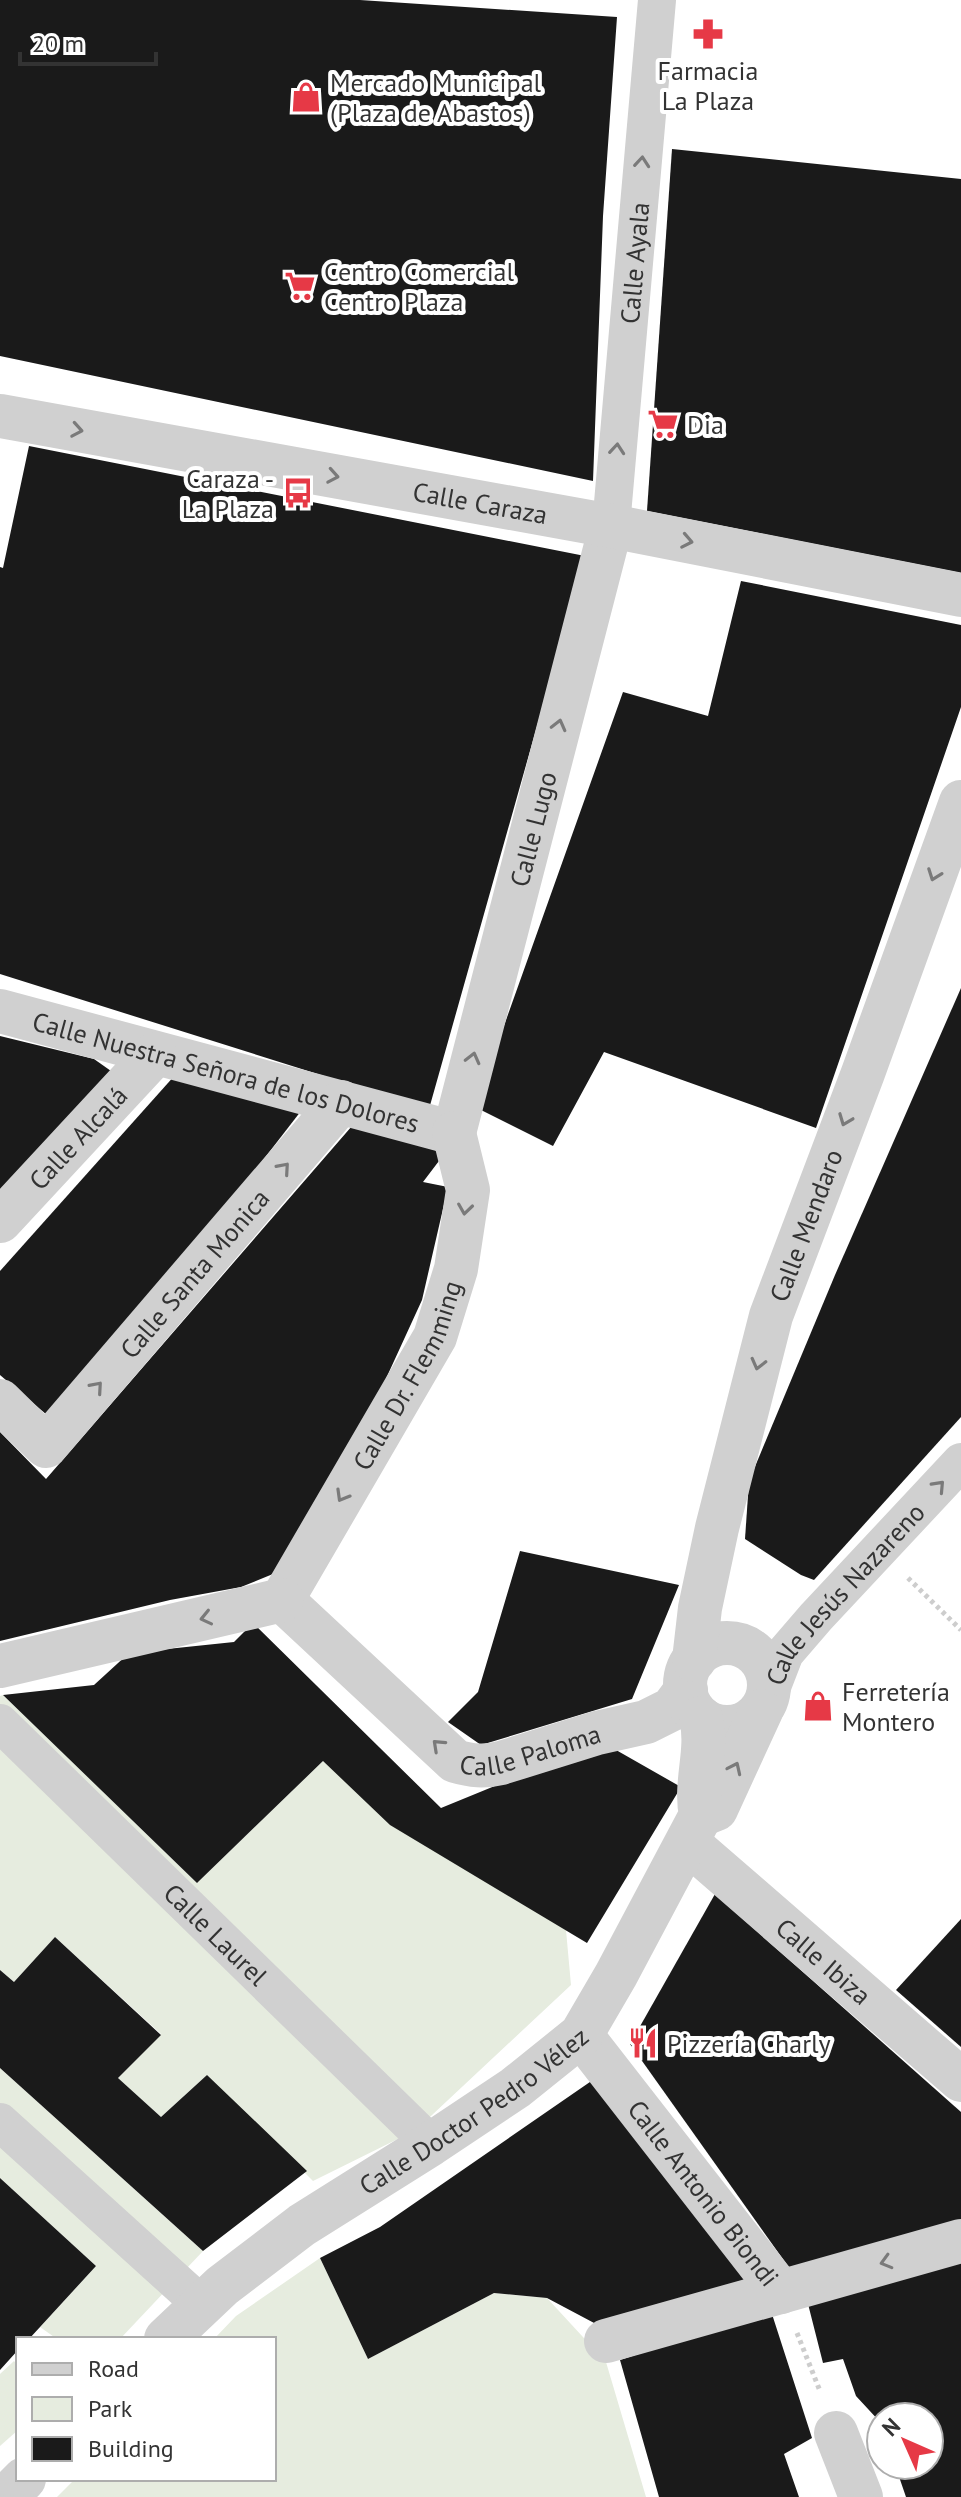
<svg xmlns="http://www.w3.org/2000/svg" width="961" height="2497" viewBox="0 0 961 2497" font-family="'PT Sans',sans-serif">
<rect width="100%" height="100%" fill="#fff"/>
<g fill="#e6ecdf">
<path d="M3,1695L197,1883L323,1761L566,1930L571,1985L416,2130L313,2181L207,2075L161,2117L118,2078L161,2034L55,1937L14,1982L0,1970V1696Z"/>
<path d="M0,2068L203,2251L120,2339H57L40,2327L96,2266L0,2178Z"/>
<path d="M320,2258L368,2359L494,2293L547,2298L606,2362L646,2497H57L75,2479H274V2339H214L236,2316Z"/>
<path d="M14,2361L18,2366V2430L0,2446V2374Z"/>
</g>
<g fill="#1a1a1a">
<path d="M0,0H360L617,17L603,216L593,481L0,356Z"/>
<path d="M672,149L961,179V573L647,511Z"/>
<path d="M29,446L585,556L429,1109L0,974V567L3,568Z"/>
<path d="M741,581L961,625V707L816,1128L604,1052L553,1146L475,1107L623,692L708,716Z"/>
<path d="M961,988V1417L814,1580L801,1575L745,1539L749,1481L835,1275Z"/>
<path d="M0,1036L94,1059L111,1071L0,1190Z"/>
<path d="M176,1074L301,1111L240,1190L47,1415L0,1375V1271Z"/>
<path d="M352,1126L445,1153L423,1182L448,1187L422,1300L378,1396L290,1567L241,1587L170,1600L0,1641V1432L46,1479Z"/>
<path d="M520,1551L679,1585L632,1699L481,1745L448,1722L478,1692Z"/>
<path d="M253,1623L441,1808L602,1742L681,1787L587,1943L390,1825L323,1761L197,1883L3,1695L94,1685L129,1653L234,1642Z"/>
<path d="M715,1894L961,2112V2220L790,2269L630,2044Z"/>
<path d="M961,1919V2047L896,1990Z"/>
<path d="M55,1937L161,2035L118,2078L161,2117L207,2075L307,2171L203,2251L0,2068V1970L14,1982Z"/>
<path d="M603,2073L748,2285L596,2324L547,2298L494,2293L368,2359L320,2258L380,2227Z"/>
<path d="M0,2178L96,2266L29,2339H18V2350L0,2370Z"/>
<path d="M961,2254V2497H906L895,2465H929V2417H881V2423L856,2396L843,2359L823,2363L807,2300Z"/>
<path d="M771,2311L812,2438L784,2454L799,2497H659L620,2360Z"/>
</g>
<g fill="none" stroke-linecap="round" stroke-linejoin="round">
<g stroke="#cdcdcd" stroke-width="5" stroke-dasharray="4 4" stroke-linecap="butt">
<path d="M908,1578L961,1630"/>
<path d="M797,2333L820,2391"/>
</g>
<g stroke="#d0d0d0" stroke-width="38">
<path id="s1" d="M611,526L657,0"/>
<path id="s2" d="M768,1697L785,1653L816,1617L961,1462"/>
<path id="s3" d="M0,1723L431,2144"/>
<path d="M0,2122L202,2305"/>
</g>
<g stroke="#d0d0d0" stroke-width="44">
<path id="s4" d="M0,1011L454,1133"/>
<path id="s5" d="M454,1133L611,526"/>
<path id="s6" d="M0,1221L155,1054"/>
<path id="s7" d="M0,1401L46,1446L341,1102"/>
<path id="s8" d="M282,1600L435,1337L456,1269L468,1190L454,1133"/>
<path id="s9" d="M282,1600L455,1761C472,1766 484,1767 501,1763L597,1733L646,1722L672,1709L686,1690"/>
<circle cx="727" cy="1685" r="42"/>
<path id="s10" d="M694,1660L700,1608L717,1528L771,1316L863,1073L961,802"/>
<path d="M0,1666L282,1600"/>
<path d="M701,1815L716,1809L761,1711"/>
<path id="s11" d="M688,1843L961,2080"/>
<path id="s12" d="M581,2035L781,2292"/>
<path id="s13" d="M166,2339L222,2286L302,2225L431,2144L515,2088L581,2035L616,1975L701,1815C694,1783 709,1750 701,1718"/>
<path d="M606,2341L961,2241"/>
<path d="M836,2433L861,2497"/>
<path d="M6,2497L24,2479"/>
</g>
<path stroke="#d0d0d0" stroke-width="44" id="s14" d="M0,416L611,526L961,595"/>
</g>
<defs><path id="oneway-chevron" d="M-2-3.5L2.5 0L-2 3.5" fill="none" stroke-width="1.6" stroke-linecap="round" stroke-linejoin="round" transform="scale(2)"/></defs>
<g stroke="#7a7a7a">
<use href="#oneway-chevron" transform="translate(642 162) rotate(-85)"/>
<use href="#oneway-chevron" transform="translate(77 430) rotate(10)"/>
<use href="#oneway-chevron" transform="translate(617 449) rotate(-85)"/>
<use href="#oneway-chevron" transform="translate(333 476) rotate(10)"/>
<use href="#oneway-chevron" transform="translate(687 541) rotate(11)"/>
<use href="#oneway-chevron" transform="translate(559 725) rotate(-76)"/>
<use href="#oneway-chevron" transform="translate(934 875) rotate(110)"/>
<use href="#oneway-chevron" transform="translate(473 1058) rotate(-76)"/>
<use href="#oneway-chevron" transform="translate(845 1120) rotate(111)"/>
<use href="#oneway-chevron" transform="translate(284 1168) rotate(-49)"/>
<use href="#oneway-chevron" transform="translate(465 1209) rotate(98)"/>
<use href="#oneway-chevron" transform="translate(758 1364) rotate(104)"/>
<use href="#oneway-chevron" transform="translate(97 1387) rotate(-49)"/>
<use href="#oneway-chevron" transform="translate(939 1486) rotate(-47)"/>
<use href="#oneway-chevron" transform="translate(342 1496) rotate(120)"/>
<use href="#oneway-chevron" transform="translate(206 1618) rotate(167)"/>
<use href="#oneway-chevron" transform="translate(438 1745) rotate(-137)"/>
<use href="#oneway-chevron" transform="translate(735 1768) rotate(-65)"/>
<use href="#oneway-chevron" transform="translate(886 2262) rotate(164)"/>
</g>
<defs>
<g id="pharmacy-bare" transform="scale(2.4)"><path d="M-2-6h4v4h4v4h-4v4h-4v-4h-4v-4h4Z" fill="#e63946" stroke="#fff" stroke-width="2.5" paint-order="stroke"/></g>
<g id="shop-bare" transform="scale(2.4)"><path d="M-5-2.5h2.3a2.7 3.5 0 0 1 5.4 0H5L5.5 6h-11ZM-1.5-2.5h3a1.5 2.3 0 0 0-3 0Z" fill="#e63946" stroke="#fff" stroke-width="2.5" paint-order="stroke"/></g>
<g id="supermarket-bare" transform="scale(2.4)"><path d="M-6-5.5h2.5l.6 2H6L4.5 2H-2.5L-4.4-4H-6ZM-1.5 3.2a1.3 1.3 0 1 0 .1 0ZM3 3.2a1.3 1.3 0 1 0 .1 0Z" fill="#e63946" stroke="#fff" stroke-width="2.5" paint-order="stroke"/></g>
<g id="bus-bare" transform="scale(2.4)"><path d="M-5-6H5V4H4V6H2V4H-2V6H-4V4H-5ZM-3.5-4V0h7V-4ZM-3.5 1.2v1.5H-2V1.2ZM2 1.2v1.5H3.5V1.2Z" fill="#e63946" stroke="#fff" stroke-width="2.5" paint-order="stroke"/></g>
<g id="restaurant-bare" transform="scale(2.4)"><path d="M-5-6h1v4h1v-4h1v4h1v-4h1v5L-1.5 .5V6h-2V.5L-5-1ZM5-6V6H3V1.5H1.5Q1.5-4 5-6Z" fill="#e63946" stroke="#fff" stroke-width="2.5" paint-order="stroke"/></g>
</defs>
<g fill-rule="evenodd">
<use href="#pharmacy-bare" x="708" y="34"/>
<use href="#shop-bare" x="306" y="97"/>
<use href="#supermarket-bare" x="300" y="286"/>
<use href="#supermarket-bare" x="663" y="424"/>
<use href="#bus-bare" x="298" y="493"/>
<use href="#shop-bare" x="818" y="1706"/>
<use href="#restaurant-bare" x="643" y="2043"/>
</g>
<g text-anchor="middle" dominant-baseline="central" stroke-width="8" stroke-linejoin="round" paint-order="stroke">
<g font-size="26" fill="#333" stroke="#fff" text-anchor="start">
<text x="708" y="70" text-anchor="middle">Farmacia<tspan x="708" dy="30">La Plaza</tspan></text>
<text x="330" y="82">Mercado Municipal<tspan x="330" dy="30">(Plaza de Abastos)</tspan></text>
<text x="324" y="271">Centro Comercial<tspan x="324" dy="30">Centro Plaza</tspan></text>
<text x="687" y="424">Dia</text>
<text x="274" y="478" text-anchor="end">Caraza -<tspan x="274" dy="30">La Plaza</tspan></text>
<text x="842" y="1691">Ferretería<tspan x="842" dy="30">Montero</tspan></text>
<text x="667" y="2043">Pizzería Charly</text>
</g>
<g font-size="26" fill="#333" stroke="#fff">
<text stroke="none"><textPath href="#s1" startOffset="264">Calle Ayala</textPath></text>
<text stroke="none"><textPath href="#s14" startOffset="488">Calle Caraza</textPath></text>
<text stroke="none"><textPath href="#s5" startOffset="314">Calle Lugo</textPath></text>
<text stroke="none"><textPath href="#s4" startOffset="234">Calle Nuestra Señora de los Dolores</textPath></text>
<text stroke="none"><textPath href="#s6" startOffset="114">Calle Alcalá</textPath></text>
<text stroke="none"><textPath href="#s10" startOffset="450">Calle Mendaro</textPath></text>
<text stroke="none"><textPath href="#s7" startOffset="292">Calle Santa Monica</textPath></text>
<text stroke="none"><textPath href="#s8" startOffset="258">Calle Dr. Flemming</textPath></text>
<text stroke="none"><textPath href="#s2" startOffset="130">Calle Jesús Nazareno</textPath></text>
<text stroke="none"><textPath href="#s9" startOffset="314">Calle Paloma</textPath></text>
<text stroke="none"><textPath href="#s3" startOffset="302">Calle Laurel</textPath></text>
<text stroke="none"><textPath href="#s11" startOffset="180">Calle Ibiza</textPath></text>
<text stroke="none"><textPath href="#s13" startOffset="384">Calle Doctor Pedro Vélez</textPath></text>
<text stroke="none"><textPath href="#s12" startOffset="200">Calle Antonio Biondi</textPath></text>
</g>
</g>
<rect x="16" y="2337" width="260" height="144" fill="#ffffff" stroke="#adadad" stroke-width="2"/>
<rect x="32" y="2363" width="40" height="12" fill="#d0d0d0" stroke="#adadad" stroke-width="2"/>
<text x="88" y="2377" font-size="24" fill="#333333">Road</text>
<rect x="32" y="2397" width="40" height="24" fill="#e6ecdf" stroke="#adadad" stroke-width="2"/>
<text x="88" y="2417" font-size="24" fill="#333333">Park</text>
<rect x="32" y="2437" width="40" height="24" fill="#1a1a1a" stroke="#adadad" stroke-width="2"/>
<text x="88" y="2457" font-size="24" fill="#333333">Building</text>
<g transform="translate(905 2441) rotate(315)"><circle r="38" fill="#ffffff" stroke="#adadad" stroke-width="2"/>
<path d="M0-6L14 30L0 20L-14 30Z" fill="#e63946"/>
<text y="-12" font-size="22" font-weight="bold" text-anchor="middle" fill="#333333">N</text>
</g>
<path d="M20 52v12h136v-12" fill="none" stroke="#333333" stroke-width="4"/>
<text x="32" y="52" font-size="24" fill="#333333" stroke="#ffffff" stroke-width="6" paint-order="stroke">20 m</text>
</svg>
